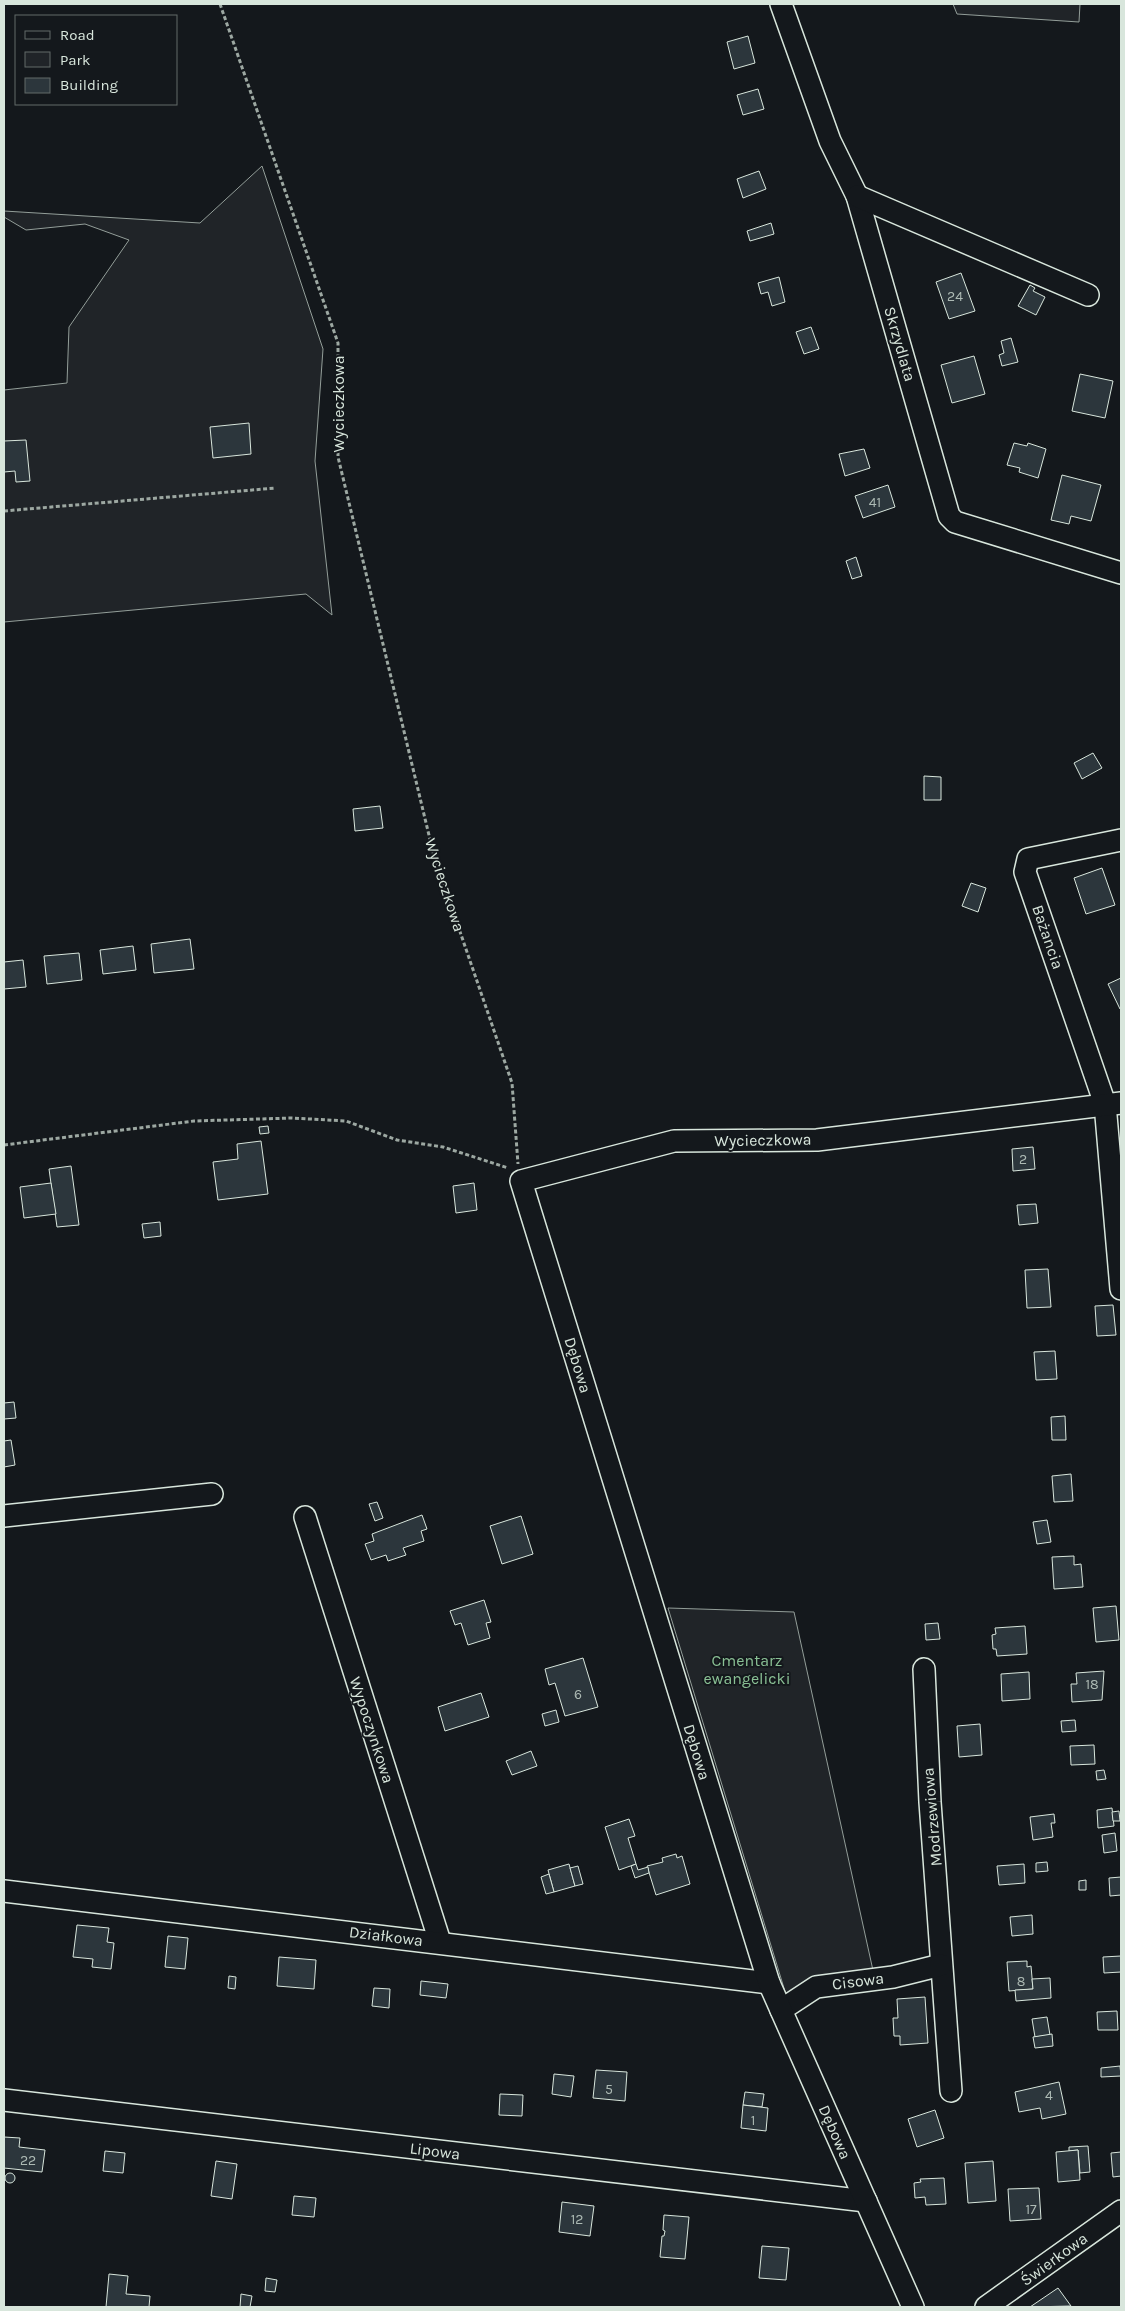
<svg xmlns="http://www.w3.org/2000/svg" width="1125" height="2311" viewBox="0 0 1125 2311" font-family="Karla,sans-serif">
<rect width="100%" height="100%" fill="#14181c"/>
<g fill="#202428" stroke="#939e99">
<path d="M953,4H1080L1079,22L957,14Z"/>
<path d="M262,166L323,349L315,461L332,615L306,594L4,622V390L67,383L69,327L129,240L85,224L26,230L4,217V211L200,223Z"/>
<path d="M668,1608L794,1612L874,1975L787,1998Z"/>
</g>
<g fill="#2c363c" stroke="#d8e6dc">
<path d="M748,36L755,63L734,69L727,42Z"/>
<path d="M758,89L764,109L743,115L737,95Z"/>
<path d="M759,171L766,189L743,198L737,179Z"/>
<path d="M771,223L774,234L750,241L747,231Z"/>
<path d="M961,273L975,311L949,319L936,282Z"/>
<path d="M779,277L785,302L772,306L768,292L761,294L758,283Z"/>
<path d="M1030,285L1035,288L1033,291L1045,297L1036,315L1018,306Z"/>
<path d="M811,327L819,349L804,354L796,332Z"/>
<path d="M1011,338L1018,362L1002,366L999,355L1004,353L1001,341Z"/>
<path d="M974,356L985,394L952,403L941,365Z"/>
<path d="M1080,374L1113,381L1105,418L1072,411Z"/>
<path d="M249,423L251,454L213,458L210,427Z"/>
<path d="M26,440L30,481L16,482L15,471L4,472V441Z"/>
<path d="M1014,443L1027,446L1028,443L1046,449L1038,478L1019,472L1020,468L1007,465Z"/>
<path d="M864,449L870,468L845,476L839,454Z"/>
<path d="M1062,475L1101,485L1091,521L1071,516L1069,524L1051,520Z"/>
<path d="M888,485L895,507L863,518L855,496Z"/>
<path d="M856,557L862,576L852,579L846,561Z"/>
<path d="M1093,753L1102,768L1082,779L1074,763Z"/>
<path d="M924,776L941,777V800H924Z"/>
<path d="M380,806L383,828L355,831L353,809Z"/>
<path d="M1102,868L1115,905L1086,914L1074,878Z"/>
<path d="M971,883L986,888L978,912L962,906Z"/>
<path d="M190,939L194,969L154,973L151,944Z"/>
<path d="M133,946L136,970L103,974L100,950Z"/>
<path d="M79,953L82,980L47,984L44,956Z"/>
<path d="M23,960L26,987L4,989V962Z"/>
<path d="M1121,978V1008L1120,1009L1108,984Z"/>
<path d="M268,1126L269,1133L260,1134L259,1127Z"/>
<path d="M261,1141L268,1194L218,1200L213,1162L238,1159L237,1144Z"/>
<path d="M1033,1147L1035,1169L1013,1171L1012,1149Z"/>
<path d="M71,1166L79,1225L57,1227L49,1169Z"/>
<path d="M51,1183L56,1214L24,1218L20,1187Z"/>
<path d="M474,1183L477,1210L456,1213L453,1186Z"/>
<path d="M1036,1204L1038,1223L1019,1225L1017,1205Z"/>
<path d="M160,1222L161,1236L144,1238L142,1224Z"/>
<path d="M1048,1269L1051,1307L1027,1308L1025,1270Z"/>
<path d="M1113,1305L1116,1335L1097,1336L1095,1306Z"/>
<path d="M1055,1351L1057,1379L1036,1380L1034,1352Z"/>
<path d="M14,1402L16,1418L4,1419V1403Z"/>
<path d="M1065,1416L1066,1440H1052L1051,1417Z"/>
<path d="M11,1440L15,1465L4,1467V1441Z"/>
<path d="M1071,1474L1073,1501L1054,1502L1052,1476Z"/>
<path d="M377,1502L383,1518L375,1521L369,1504Z"/>
<path d="M422,1515L427,1529L421,1531L424,1541L403,1548L406,1555L388,1561L386,1555L371,1560L365,1544L374,1541L372,1534Z"/>
<path d="M521,1516L533,1554L502,1564L490,1526Z"/>
<path d="M1047,1520L1051,1542L1037,1544L1033,1522Z"/>
<path d="M1074,1556V1565L1081,1564L1083,1587L1054,1589L1052,1557Z"/>
<path d="M484,1600L491,1622L486,1623L490,1638L468,1645L461,1623L455,1625L450,1611Z"/>
<path d="M1116,1606L1119,1640L1096,1642L1093,1608Z"/>
<path d="M938,1623L940,1639L926,1640L925,1624Z"/>
<path d="M1025,1626L1027,1654L997,1656L996,1649H993L992,1635L996,1634L995,1628Z"/>
<path d="M583,1658L598,1707L565,1716L555,1683L549,1685L545,1669Z"/>
<path d="M1104,1671L1102,1700L1072,1702L1071,1684H1077L1076,1673Z"/>
<path d="M1029,1672L1030,1699L1002,1701L1001,1674Z"/>
<path d="M481,1693L489,1717L445,1731L438,1707Z"/>
<path d="M556,1710L559,1722L545,1726L542,1714Z"/>
<path d="M1075,1720L1076,1731L1062,1732L1061,1721Z"/>
<path d="M980,1724L982,1755L959,1757L957,1726Z"/>
<path d="M1094,1745L1095,1764L1071,1765L1070,1746Z"/>
<path d="M531,1751L537,1766L512,1775L506,1761Z"/>
<path d="M1104,1770L1106,1779L1097,1780L1096,1771Z"/>
<path d="M1112,1808L1114,1826L1098,1828L1097,1810Z"/>
<path d="M1119,1811L1120,1821H1113L1112,1812Z"/>
<path d="M1054,1814L1055,1823H1051L1053,1837L1033,1840L1030,1817Z"/>
<path d="M629,1819L635,1836L628,1838L636,1864L619,1870L605,1827Z"/>
<path d="M1115,1833L1117,1851L1104,1853L1102,1835Z"/>
<path d="M676,1854L677,1858L682,1856L690,1884L656,1895L647,1866L663,1862L662,1858Z"/>
<path d="M1047,1862L1048,1871L1036,1872V1863Z"/>
<path d="M569,1864L575,1886L554,1892L548,1870Z"/>
<path d="M636,1864L638,1870L648,1867L649,1873L635,1878L631,1866Z"/>
<path d="M1024,1864L1025,1883L999,1885L997,1866Z"/>
<path d="M578,1866L583,1884L575,1886L570,1868Z"/>
<path d="M549,1874L554,1892L546,1894L541,1877Z"/>
<path d="M1121,1877V1895L1110,1896L1109,1878Z"/>
<path d="M1086,1880V1890H1079V1881Z"/>
<path d="M1032,1915L1033,1934L1012,1936L1010,1917Z"/>
<path d="M77,1925L109,1928L107,1942L114,1943L111,1969L92,1967L93,1959L73,1957Z"/>
<path d="M168,1936L188,1938L185,1969L165,1967Z"/>
<path d="M1121,1956V1972L1104,1973L1103,1957Z"/>
<path d="M279,1957L316,1960L314,1989L277,1986Z"/>
<path d="M1027,1961V1967L1031,1966L1033,1989L1009,1991L1007,1962Z"/>
<path d="M229,1976L236,1977L235,1989L228,1988Z"/>
<path d="M1050,1978L1051,1998L1016,2001L1015,1990L1033,1989L1032,1979Z"/>
<path d="M421,1981L448,1984L446,1998L420,1995Z"/>
<path d="M374,1988L390,1989L389,2008L372,2006Z"/>
<path d="M925,1997L928,2043L900,2045V2036H894L893,2018H898L897,1999Z"/>
<path d="M1117,2011L1118,2030H1098L1097,2012Z"/>
<path d="M1047,2017L1050,2035L1035,2037L1032,2019Z"/>
<path d="M1052,2034L1053,2046L1035,2048L1033,2037Z"/>
<path d="M1120,2066L1121,2076L1101,2077V2068Z"/>
<path d="M596,2070L627,2072L625,2101L593,2098Z"/>
<path d="M554,2074L574,2076L571,2097L552,2094Z"/>
<path d="M1059,2082L1066,2114L1042,2119L1040,2108L1019,2112L1015,2092Z"/>
<path d="M745,2092L764,2094L762,2107L743,2105Z"/>
<path d="M500,2094L523,2095L522,2116L499,2115Z"/>
<path d="M743,2105L768,2108L766,2131L741,2128Z"/>
<path d="M935,2110L944,2138L917,2147L908,2119Z"/>
<path d="M4,2137L20,2138L19,2147L45,2150L42,2172L4,2168Z"/>
<path d="M1088,2146L1090,2172L1080,2173L1078,2150L1069,2151V2147Z"/>
<path d="M1078,2150L1080,2180L1058,2182L1056,2152Z"/>
<path d="M105,2151L125,2153L123,2173L103,2171Z"/>
<path d="M1121,2152V2176L1113,2177L1111,2153Z"/>
<path d="M216,2161L237,2164L232,2199L211,2196Z"/>
<path d="M993,2161L996,2201L968,2203L965,2163Z"/>
<circle cx="10" cy="2178" r="5"/>
<path d="M944,2178L946,2204L926,2205L925,2197L915,2198L914,2183L921,2182L920,2179Z"/>
<path d="M1039,2188L1041,2219L1010,2221L1008,2189Z"/>
<path d="M294,2196L316,2198L314,2217L292,2215Z"/>
<path d="M562,2202L594,2206L590,2236L559,2232Z"/>
<path d="M664,2215L689,2217L685,2259L660,2257L662,2236H664L665,2231L663,2230Z"/>
<path d="M762,2246L789,2248L786,2280L759,2278Z"/>
<path d="M109,2274L128,2276L126,2294L150,2296L149,2307H106Z"/>
<path d="M266,2278L277,2280L275,2292L265,2291Z"/>
<path d="M1058,2288L1071,2306L1030,2307Z"/>
<path d="M241,2294L252,2296L250,2307H240Z"/>
</g>
<g fill="none" stroke-linecap="round" stroke-linejoin="round">
<g stroke="#d8e6dc" stroke-width="24">
<g id="minor">
<path d="M781,4L830,141L857,196L949,516L955,522L1121,573"/>
<path d="M857,196L1088,295"/>
<path d="M1121,840L1028,859L1025,872L1105,1104L1121,1289"/>
<path d="M4,1516L212,1494"/>
<path d="M305,1517L440,1942"/>
<path d="M924,1669L930,1802L951,2091"/>
<path d="M4,1891L769,1983"/>
<path d="M781,2010L816,1987L893,1977L941,1965"/>
<path d="M4,2100L866,2201"/>
<path d="M913,2307L769,1983L521,1181L674,1141L817,1140L1121,1103"/>
<path d="M986,2307L1121,2211"/>
</g>
</g>
<g stroke="#9da8a2" stroke-width="3" stroke-dasharray="4 2.5" stroke-linecap="butt">
<path d="M220,4L338,343V457L434,856L512,1083L518,1164"/>
<path d="M4,511L276,488"/>
<path d="M4,1145L194,1121L292,1118L346,1121L397,1140L443,1147L508,1168"/>
</g>
<use href="#minor" stroke="#14181c" stroke-width="21"/>
</g>
<g text-anchor="middle" dominant-baseline="central" stroke-width="4" stroke-linejoin="round" paint-order="stroke">
<g font-size="14" fill="#adbab4">
<text x="955" y="296">24</text>
<text x="875" y="502">41</text>
<text x="1023" y="1159">2</text>
<text x="1092" y="1684">18</text>
<text x="578" y="1694">6</text>
<text x="1021" y="1981">8</text>
<text x="609" y="2089">5</text>
<text x="1049" y="2095">4</text>
<text x="753" y="2120">1</text>
<text x="28" y="2160">22</text>
<text x="1031" y="2209">17</text>
<text x="577" y="2219">12</text>
</g>
<g font-size="16" fill="#d8e6dc" stroke="#14181c">
<text transform="translate(900 344) rotate(74)">Skrzydlata</text>
<text transform="translate(338 404) rotate(-90)">Wycieczkowa</text>
<text transform="translate(445 885) rotate(72)">Wycieczkowa</text>
<text transform="translate(1048 937) rotate(71)">Bażancia</text>
<text transform="translate(763 1140) rotate(-1)">Wycieczkowa</text>
<text transform="translate(578 1365) rotate(73)">Dębowa</text>
<text transform="translate(372 1730) rotate(72)">Wypoczynkowa</text>
<text transform="translate(697 1752) rotate(73)">Dębowa</text>
<text transform="translate(932 1817) rotate(-95)">Modrzewiowa</text>
<text transform="translate(386 1936) rotate(7)">Działkowa</text>
<text transform="translate(858 1981) rotate(-7)">Cisowa</text>
<text transform="translate(835 2132) rotate(66)">Dębowa</text>
<text transform="translate(435 2151) rotate(7)">Lipowa</text>
<text transform="translate(1054 2259) rotate(-36)">Świerkowa</text>
</g>
<g font-size="16" fill="#8ac095" stroke="#14181c">
<text x="747" y="1660">Cmentarz<tspan x="747" dy="18">ewangelicki</tspan></text>
</g>
</g>
<rect width="1125" height="2311" fill="none" stroke="#d8e6dc" stroke-width="10"/>
<rect x="15" y="15" width="162" height="90" fill="#14181c" stroke="#626a69"/>
<rect x="25" y="31" width="25" height="8" fill="#14181c" stroke="#626a69"/>
<text x="60" y="40" font-size="15" fill="#d8e6dc">Road</text>
<rect x="25" y="52" width="25" height="15" fill="#202428" stroke="#626a69"/>
<text x="60" y="65" font-size="15" fill="#d8e6dc">Park</text>
<rect x="25" y="78" width="25" height="15" fill="#2c363c" stroke="#626a69"/>
<text x="60" y="90" font-size="15" fill="#d8e6dc">Building</text>
</svg>
